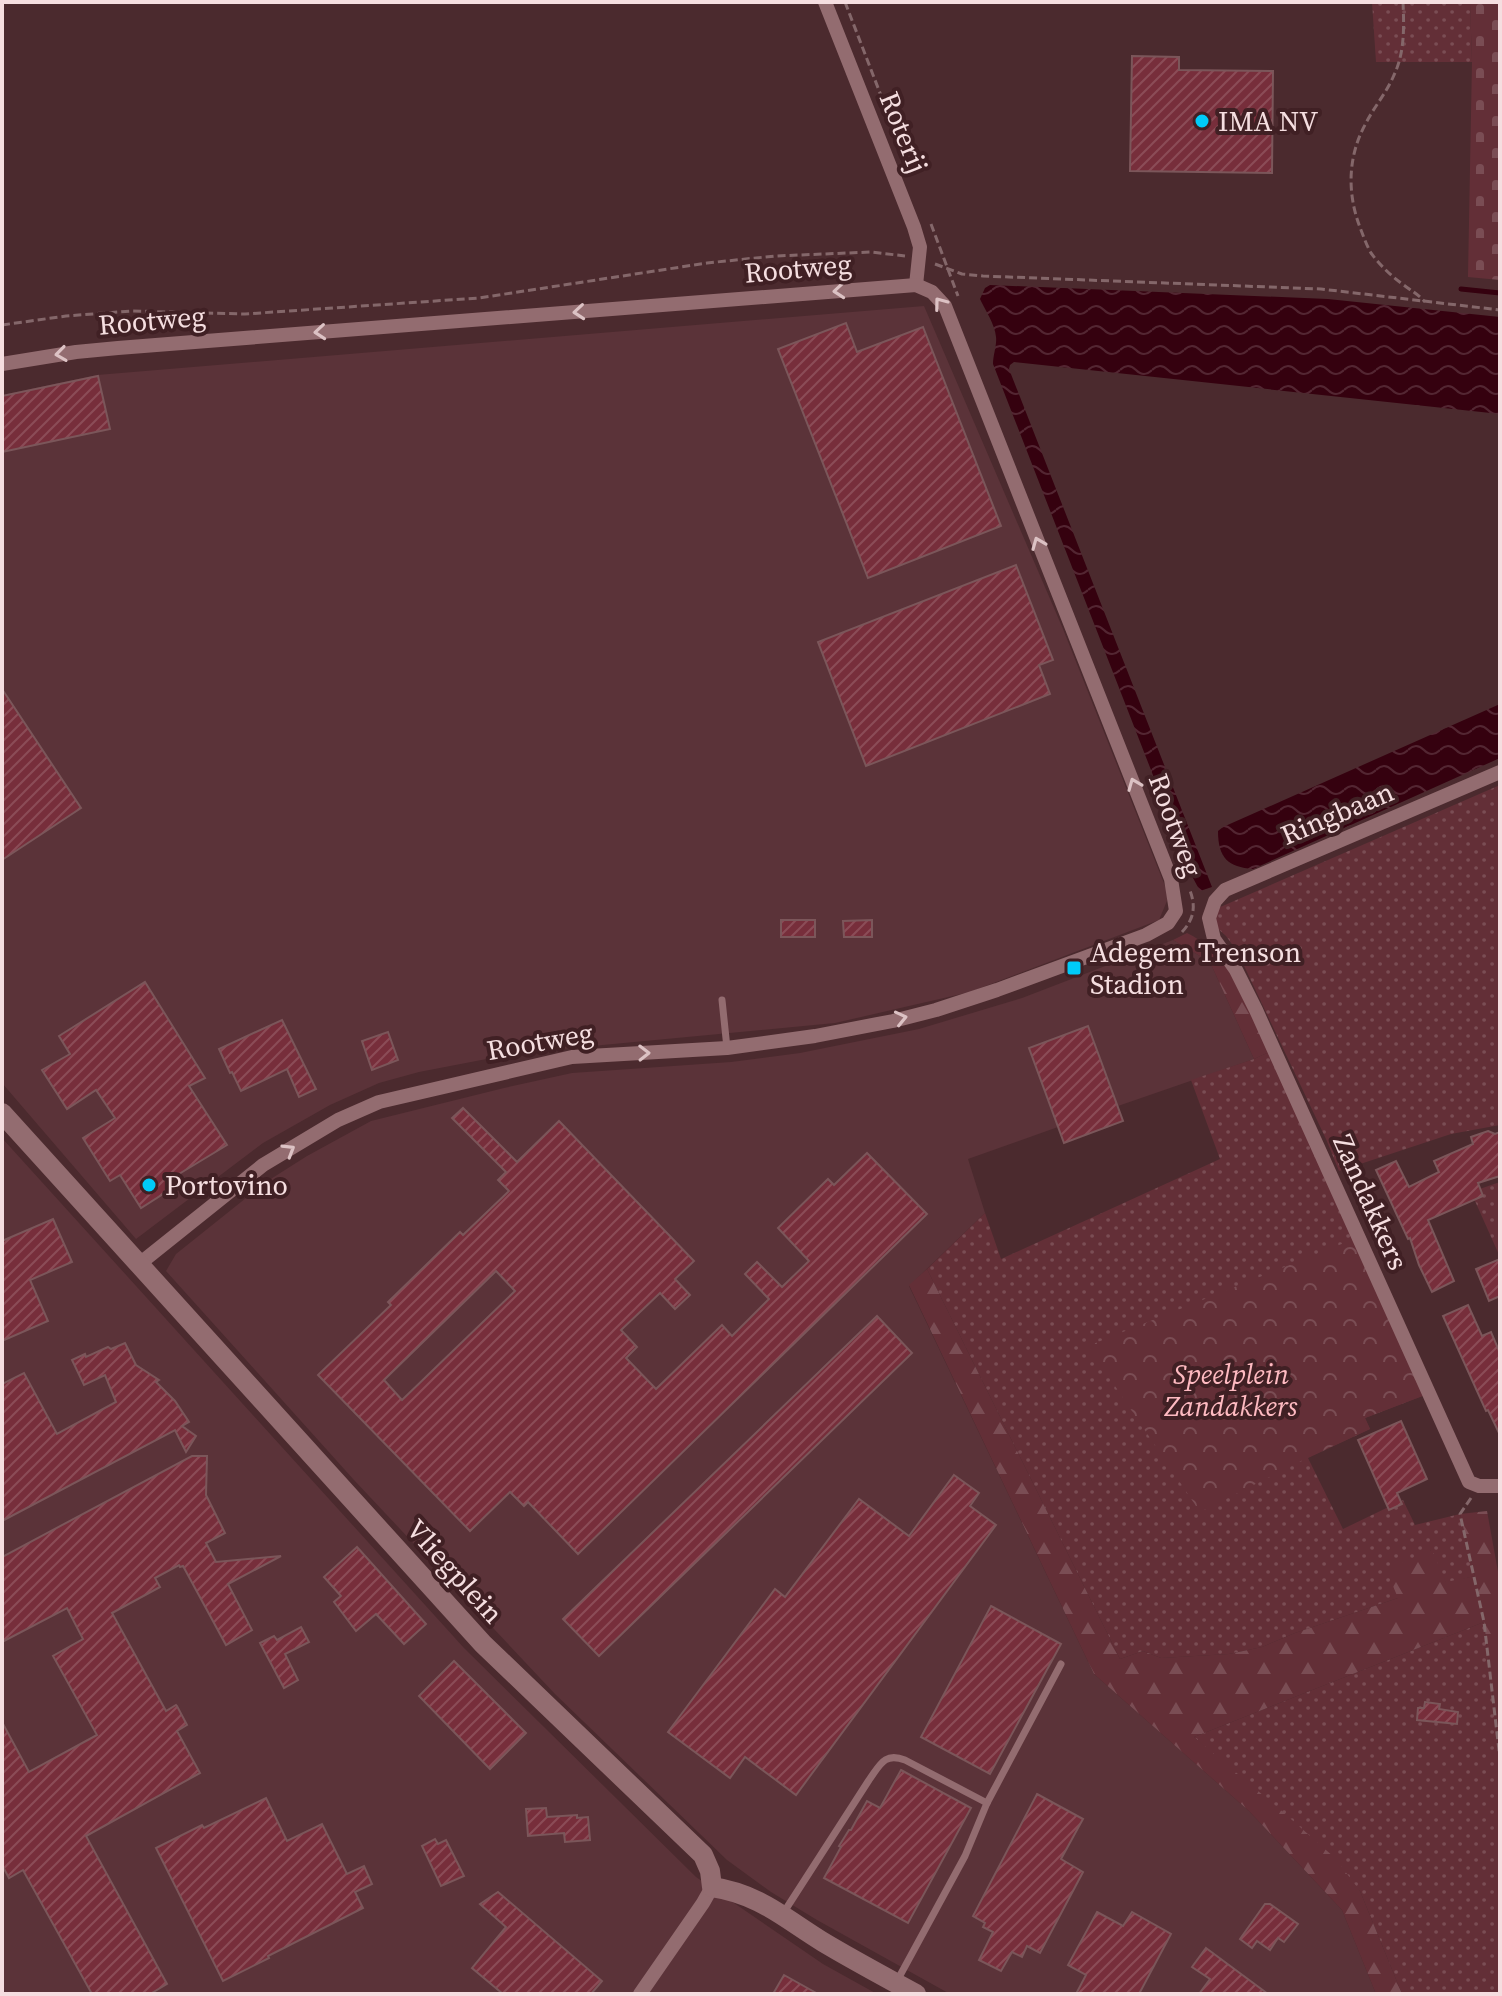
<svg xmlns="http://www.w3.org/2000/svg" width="1502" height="1996" viewBox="0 0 1502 1996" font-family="'Source Serif 4',serif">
<defs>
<pattern id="grass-dots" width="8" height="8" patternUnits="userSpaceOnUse" patternTransform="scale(2)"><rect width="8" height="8" fill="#632f37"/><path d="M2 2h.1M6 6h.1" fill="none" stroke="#7a4d54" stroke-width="1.8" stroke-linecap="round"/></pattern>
<pattern id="forest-firs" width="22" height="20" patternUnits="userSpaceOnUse" patternTransform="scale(2)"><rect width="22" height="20" fill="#632f37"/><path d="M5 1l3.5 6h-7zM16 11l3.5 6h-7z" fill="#7a4d54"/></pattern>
<pattern id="cemetery-stones" width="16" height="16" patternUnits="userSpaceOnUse" patternTransform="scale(2)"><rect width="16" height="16" fill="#632f37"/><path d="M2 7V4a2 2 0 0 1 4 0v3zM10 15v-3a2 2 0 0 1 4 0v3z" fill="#7a4d54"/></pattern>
<pattern id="park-crowns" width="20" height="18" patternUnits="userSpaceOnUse" patternTransform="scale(2)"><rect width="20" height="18" fill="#632f37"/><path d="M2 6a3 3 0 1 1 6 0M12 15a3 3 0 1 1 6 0" fill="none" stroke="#7a4d54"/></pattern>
<pattern id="water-waves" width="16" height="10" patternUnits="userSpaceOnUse" patternTransform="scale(2)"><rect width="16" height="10" fill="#35010f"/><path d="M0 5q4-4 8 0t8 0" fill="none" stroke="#532632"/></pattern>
<pattern id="building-hatch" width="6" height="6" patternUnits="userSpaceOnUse" patternTransform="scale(2)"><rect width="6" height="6" fill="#772e3b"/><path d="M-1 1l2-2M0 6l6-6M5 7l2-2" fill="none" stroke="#8b4c57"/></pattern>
</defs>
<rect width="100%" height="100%" fill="#4b2a2e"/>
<g fill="#5b3339">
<path d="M924,306L1063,629L1169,896L1159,920L970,992L835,1023L518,1053L419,1072L379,1083L330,1105L263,1143L136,1239L2,1083V395L97,375Z"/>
<path d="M1173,940L1210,962L1254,1059L1118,1106L1123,1121L1064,1143L1058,1127L968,1159L985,1213L909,1286L1094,1674L1249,1811L1342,1910L1376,1994H950L817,1920L771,1892L727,1860L555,1694L354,1480L166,1271L176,1254L266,1182L307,1156L371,1121L504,1088L572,1073L731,1062L800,1053L919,1029L1022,998Z"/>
<path d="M2,1138L464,1648L696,1877L823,1964L877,1994H2Z"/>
</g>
<g fill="url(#grass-dots)">
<path d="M1372,2H1470L1472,62H1376Z"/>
<path d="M1500,785V1125L1451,1134L1339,1171L1326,1139L1237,951L1226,936L1216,927V916L1218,908Z"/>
<path d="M1269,1052L1425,1395L1365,1418L1370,1429L1308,1458L1343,1529L1403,1500L1415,1525L1460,1514L1475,1576L1446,1583L1431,1550L1398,1598L1295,1633L1262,1647L1229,1654L1161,1658L1143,1651L1120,1659L927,1269L985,1213L1001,1259L1220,1159L1191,1080L1254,1059Z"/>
<path d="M1500,1182V1257L1471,1192Z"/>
<path d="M1484,1622L1500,1759V1994H1402L1360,1891L1194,1737Z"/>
</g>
<g fill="url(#forest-firs)">
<path d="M1187,933C1233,955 1248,1009 1269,1052L1254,1059L1210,962L1173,940Z"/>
<path d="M927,1269L1120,1659L1143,1651L1161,1658L1229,1654L1262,1647L1295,1633L1398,1598L1386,1569L1432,1550L1446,1582L1475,1576L1460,1514L1487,1511L1500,1583V1759L1484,1622L1194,1737L1283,1812L1335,1858L1360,1891L1402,1994H1376L1342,1910L1249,1811L1094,1674L909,1285Z"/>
</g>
<path fill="url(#cemetery-stones)" d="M1470,2H1500V280L1468,277L1472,62Z"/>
<path fill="url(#park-crowns)" d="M1354,1239L1425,1395L1365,1418L1370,1429L1307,1458L1200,1512L1088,1346Z"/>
<g fill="url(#water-waves)">
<path d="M990,285L1328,299L1500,317V414L1014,362L1010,365L1009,369L1212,887L1200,891L1193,878L993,364C993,355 997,345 996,337C995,324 985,310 980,299L985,288Z"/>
<path d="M1500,704V758L1253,869C1228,867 1218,858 1218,831L1223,827Z"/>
</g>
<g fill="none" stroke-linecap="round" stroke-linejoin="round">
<path stroke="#35010f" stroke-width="5" d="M1461,289L1500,293"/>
</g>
<g fill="url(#building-hatch)" stroke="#7b565a" stroke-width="2" fill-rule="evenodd">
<path d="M1132,56L1179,57V70L1273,71L1272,173L1130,171Z"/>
<path d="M846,323L857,352L923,327L1001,526L868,578L778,349Z"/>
<path d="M98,376L110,429L2,452V396Z"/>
<path d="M1016,565L1053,660L1039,665L1050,694L866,766L818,642Z"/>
<path d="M2,689L81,808L2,860Z"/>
<rect x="781" y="920" width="34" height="17"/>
<path d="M872,920V937H844L843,921Z"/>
<path d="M145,982L205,1078L189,1086L227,1145L169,1180L174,1187L141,1208L120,1175L110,1181L83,1138L115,1118L96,1090L67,1109L42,1070L70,1054L59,1036Z"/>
<path d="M282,1020L316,1089L299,1097L287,1069L241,1091L232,1072L230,1073L219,1049Z"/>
<path d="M1088,1026L1123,1121L1064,1143L1029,1048Z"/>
<path d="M388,1032L398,1060L372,1070L362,1041Z"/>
<path d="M463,1108L517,1162L559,1121L694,1261L675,1279L690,1295L675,1309L660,1293L621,1330L637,1347L626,1358L656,1389L722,1325L732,1336L769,1299L745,1274L757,1262L782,1287L809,1261L778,1228L828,1179L834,1185L867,1153L927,1214L578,1554L528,1502L524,1506L510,1492L470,1531L318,1375L391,1305L388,1302L460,1232L463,1235L509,1191L498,1180L506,1172L452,1118ZM496,1271L515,1291L402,1400L384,1380Z"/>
<path d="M1488,1131L1495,1134L1500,1132V1176L1478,1183L1483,1196L1428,1220L1454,1281L1432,1292L1419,1265L1410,1238L1408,1239L1376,1170L1396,1161L1409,1187L1439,1172L1434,1161L1473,1144L1471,1137Z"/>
<path d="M53,1219L72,1262L30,1280L48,1321L2,1341V1241Z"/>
<path d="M1500,1259V1296L1489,1301L1476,1269Z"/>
<path d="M1468,1305L1482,1336L1491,1332L1500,1353V1435L1488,1410L1486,1411L1443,1316Z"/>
<path d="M877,1316L912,1353L599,1656L563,1619Z"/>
<path d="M125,1343L136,1365L159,1380L156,1382L175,1401L189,1422L182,1426L196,1436L186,1452L175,1430L2,1521V1384L24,1373L57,1434L116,1402L105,1375L84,1385L72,1360L85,1354L86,1357L108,1347L111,1349Z"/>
<path d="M1401,1421L1427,1479L1397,1493L1402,1504L1389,1510L1358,1440Z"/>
<path d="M192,1456H207L206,1495L225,1533L206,1543L216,1562L281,1556L228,1584L252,1630L226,1645L183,1566L180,1567L179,1565L155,1578L160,1587L112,1613L166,1711L176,1705L177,1706L187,1725L177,1731L200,1773L86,1836L167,1984L150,1994H92L23,1870L9,1878L2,1865V1722L29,1772L97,1735L53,1656L83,1639L67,1608L2,1642V1557Z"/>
<path d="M954,1475L979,1493L970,1506L996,1525L796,1795L745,1757L730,1778L668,1732L775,1589L785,1597L859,1499L909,1536Z"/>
<path d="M357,1547L426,1624L404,1644L376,1614L356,1631L334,1602L341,1596L324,1577Z"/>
<path d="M991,1606L1061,1644L990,1774L921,1737Z"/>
<path d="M301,1627L309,1642L285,1654L298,1680L284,1688L260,1643L274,1636L277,1640Z"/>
<path d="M454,1661L526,1733L490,1769L419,1696Z"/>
<path d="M1425,1702L1440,1704L1439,1709L1458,1712L1457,1724L1417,1720L1418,1708H1424Z"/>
<path d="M901,1770L971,1808L908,1923L824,1878L841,1847L839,1846L849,1830H851L867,1801L880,1808Z"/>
<path d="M1037,1794L1083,1819L1061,1859L1083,1872L1040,1953L1027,1946L1022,1957L1012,1952L1001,1971L979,1960L993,1932L983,1927L985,1923L973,1916Z"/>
<path d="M266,1798L287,1841L322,1824L347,1874L364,1866L372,1884L355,1892L363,1908L268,1956L269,1958L223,1981L156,1848L202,1825L204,1828Z"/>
<path d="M546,1808L547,1817L577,1815V1818L588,1817L590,1840L565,1842L564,1833L528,1836L526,1809Z"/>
<path d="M435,1839L438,1844L446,1840L464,1876L441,1886L422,1846Z"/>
<path d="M498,1892L602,1981L591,1994H503L472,1968L506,1927L480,1904Z"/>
<path d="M1265,1904H1270L1298,1924L1284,1942L1278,1938L1270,1950L1257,1941L1252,1948L1240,1939Z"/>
<path d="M1097,1912L1123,1926L1132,1912L1171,1934L1139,1994H1076L1086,1975L1068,1965Z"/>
<path d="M1206,1948L1268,1994H1199L1210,1979L1192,1967Z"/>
<path d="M784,1975L818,1994H773Z"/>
</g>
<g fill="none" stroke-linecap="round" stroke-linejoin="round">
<g stroke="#84676a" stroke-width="3" stroke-dasharray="8 4" stroke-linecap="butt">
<path d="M845,2L905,158"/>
<path d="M1403,2C1404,26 1405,52 1394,75C1387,92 1374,107 1366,123C1347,157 1347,195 1361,230C1364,238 1367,246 1371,253C1379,264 1390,275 1401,283C1410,290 1418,294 1425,302"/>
<path d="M931,224L958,296"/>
<path d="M935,264L962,274L983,276L1321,289L1500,310"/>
<path d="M2,325L66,316L131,311L245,314L479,298L707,263L775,256L871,252L905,256"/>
<path d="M1182,932C1195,918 1196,905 1189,888"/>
<path d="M1471,1498L1460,1514L1484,1622L1500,1759"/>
</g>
<g stroke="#936c70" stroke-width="7">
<path d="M722,1000L727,1048"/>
<path d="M784,1912L869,1780C880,1765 884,1752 905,1760L987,1803"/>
<path d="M897,1981L965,1856L987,1803L1061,1664"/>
</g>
<g stroke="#936c70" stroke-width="14">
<path d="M825,2L914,227L920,247L916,285"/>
<path d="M2,364L76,352L118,348L916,285L932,292L945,306L1171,879L1176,911L1168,923L1146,935L997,990L936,1010L893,1021L815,1036L727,1048L572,1057L379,1102L338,1120L263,1165L138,1265"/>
<path d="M1500,772L1225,890L1215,901L1209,918L1214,939L1236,970L1256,1010L1469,1482L1479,1486H1500"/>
<path d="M640,1994L703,1903L712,1887"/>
</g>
<path stroke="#936c70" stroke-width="20" d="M2,1113L483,1644L703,1855L710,1871L712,1887C759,1894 784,1918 823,1942C853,1960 885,1977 916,1994"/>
</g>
<defs><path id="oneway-chevron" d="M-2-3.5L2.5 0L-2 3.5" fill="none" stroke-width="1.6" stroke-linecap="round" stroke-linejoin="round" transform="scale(2)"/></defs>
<g stroke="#dcc2c4">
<use href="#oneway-chevron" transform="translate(839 291) rotate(175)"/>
<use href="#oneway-chevron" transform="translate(940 303) rotate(-127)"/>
<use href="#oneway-chevron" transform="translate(579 312) rotate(175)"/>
<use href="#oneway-chevron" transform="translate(320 332) rotate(175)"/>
<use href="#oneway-chevron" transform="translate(61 354) rotate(172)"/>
<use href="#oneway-chevron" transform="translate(1038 543) rotate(-112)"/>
<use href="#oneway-chevron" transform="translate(1134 784) rotate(-112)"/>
<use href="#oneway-chevron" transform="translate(901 1018) rotate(-13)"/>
<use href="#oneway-chevron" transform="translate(644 1053) rotate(-1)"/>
<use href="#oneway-chevron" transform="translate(289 1150) rotate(-31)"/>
</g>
<g fill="#00cbf9" stroke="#402024" stroke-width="3">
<circle cx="1202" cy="121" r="8"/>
<rect x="1066" y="960" width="16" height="16" rx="4"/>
<circle cx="149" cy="1185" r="8"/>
</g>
<g text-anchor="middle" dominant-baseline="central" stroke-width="8" stroke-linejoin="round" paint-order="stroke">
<g font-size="28" fill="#f5dee0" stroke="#402024" text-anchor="start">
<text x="1218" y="121">IMA NV</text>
<text x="1090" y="952">Adegem Trenson<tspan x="1090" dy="32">Stadion</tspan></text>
<text x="165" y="1185">Portovino</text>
</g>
<g font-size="28" fill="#f5dee0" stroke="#402024">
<text transform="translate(904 132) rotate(68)">Roterij</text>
<text transform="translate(798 268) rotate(-5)">Rootweg</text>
<text transform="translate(152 320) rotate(-5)">Rootweg</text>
<text transform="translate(1337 813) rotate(-23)">Ringbaan</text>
<text transform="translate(1176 825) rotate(70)">Rootweg</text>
<text transform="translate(540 1041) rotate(-10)">Rootweg</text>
<text transform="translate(1371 1202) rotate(66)">Zandakkers</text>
<text transform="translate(455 1571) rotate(48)">Vliegplein</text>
</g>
<g font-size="28" font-style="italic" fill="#febac1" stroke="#402024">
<text x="1231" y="1374">Speelplein<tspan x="1231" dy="32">Zandakkers</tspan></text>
</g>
</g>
<rect width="1502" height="1996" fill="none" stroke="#f5dee0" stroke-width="8"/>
</svg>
